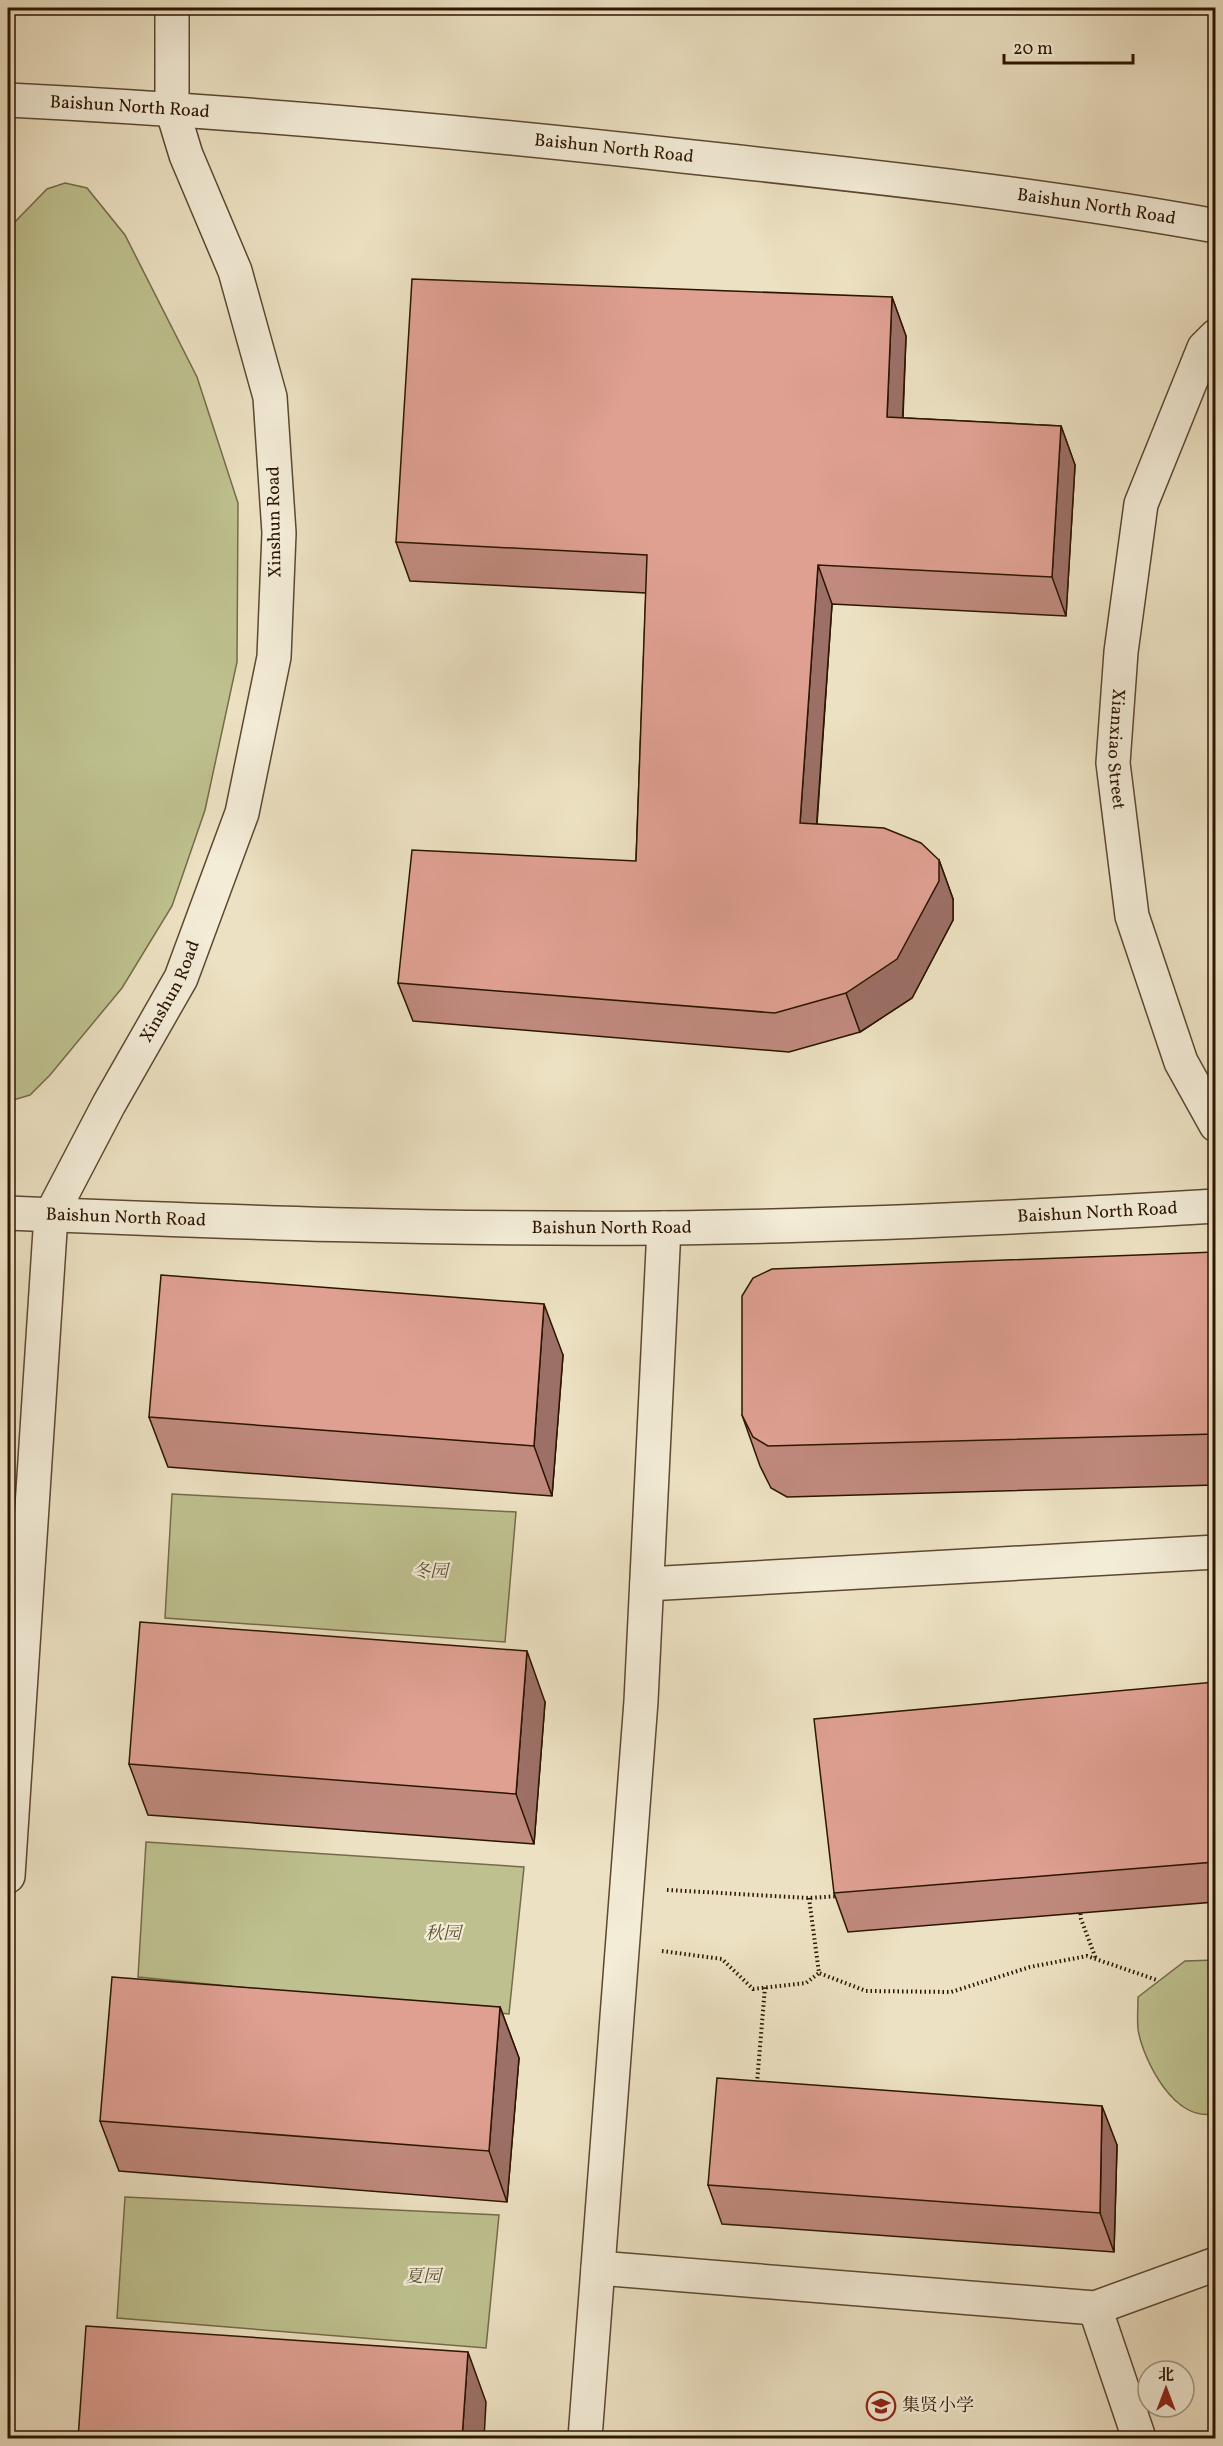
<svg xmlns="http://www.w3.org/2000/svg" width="1223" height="2446" viewBox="0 0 1223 2446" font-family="Vollkorn,'Noto Serif SC',serif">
<rect width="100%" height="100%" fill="#ece1c2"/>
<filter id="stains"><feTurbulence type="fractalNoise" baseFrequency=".00333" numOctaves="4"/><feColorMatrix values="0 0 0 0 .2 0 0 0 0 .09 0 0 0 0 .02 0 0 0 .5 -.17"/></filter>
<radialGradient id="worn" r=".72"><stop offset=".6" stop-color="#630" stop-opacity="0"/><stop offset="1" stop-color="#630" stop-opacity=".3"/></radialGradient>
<g fill="#bec18f" stroke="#756b48" stroke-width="1.5">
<path d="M65,183L87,188L125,235L197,377L238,503L237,662L205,810L172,906L122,988L50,1075L30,1095L10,1101L8,1100V229L47,189Z"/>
<path d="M172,1494L516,1512L505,1642L165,1618Z"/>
<path d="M146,1842L524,1867L509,2014L138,1977Z"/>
<path d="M1215,1960L1216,2113C1176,2125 1143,2061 1138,2029C1137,2019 1138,2007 1138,1997L1185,1961Z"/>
<path d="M125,2197L499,2215L486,2348L117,2318Z"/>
</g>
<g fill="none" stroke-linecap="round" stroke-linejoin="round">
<g stroke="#5c4830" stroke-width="36">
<g id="minor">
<path id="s1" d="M8,100C233,111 458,131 683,156C861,175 1039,194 1216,226"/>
<path id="s2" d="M1216,336L1204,348L1141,504L1121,652L1113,763L1132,916L1181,1062L1216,1125"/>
<path id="s3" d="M8,1213C226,1222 445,1230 663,1228C847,1226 1032,1217 1216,1206"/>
<path d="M647,1584L1216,1552"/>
<path id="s4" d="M8,1876L51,1215L109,1104L181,978L242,813L274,657L279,533L270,397L235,271L186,155L172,109V8"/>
<path d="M598,2268L1095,2308L1216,2264"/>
<path d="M1095,2308L1139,2438"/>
<path d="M585,2438L641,1701L664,1228"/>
</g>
</g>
<g stroke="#2c1500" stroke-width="4" stroke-dasharray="1.5 3" stroke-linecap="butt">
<path d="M667,1890L809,1898L839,1896"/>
<path d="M809,1898L819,1973L866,1991L951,1992L1030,1967L1087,1956L1157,1980"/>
<path d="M1080,1909L1081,1919L1096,1959"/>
<path d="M662,1951L722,1959L753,1989L806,1983L819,1973"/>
<path d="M757,2083L765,1987"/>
</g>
<use href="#minor" stroke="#f3ecd7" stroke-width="33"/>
</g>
<g fill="#c08a7e" stroke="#2c1500" stroke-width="1.5">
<path d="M892,297L906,336L903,418L1061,426L1075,465L1066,616L832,604L817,824L939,860L953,899V920L912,998L860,1032L789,1052L413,1021L398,983L636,861L646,593L410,581L396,542Z"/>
<path d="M1215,1252V1485L787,1497L771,1488L760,1466L742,1415Z"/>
<path d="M563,1355L552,1496L168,1467L149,1417Z"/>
<path d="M1215,1682V1902L848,1932L834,1893Z"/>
<path d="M545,1702L534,1844L148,1815L129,1764Z"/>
<path d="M500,2007L519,2058L507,2202L119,2171L100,2121Z"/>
<path d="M1117,2145L1114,2252L722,2224L708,2185Z"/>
</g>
<g fill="#9c7066" stroke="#2c1500" stroke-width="1.5">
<path d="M892,297L906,336L901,456L887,417Z"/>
<path d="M1061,426L1075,465L1066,616L1052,577Z"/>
<path d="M818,565L832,604L814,861L800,823Z"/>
<path d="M939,860L953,899V920L912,998L860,1032L846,993Z"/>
<path d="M544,1304L563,1355L552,1496L534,1446Z"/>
<path d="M527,1651L545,1702L534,1844L516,1794Z"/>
<path d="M500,2007L519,2058L507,2202L489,2151Z"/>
<path d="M1102,2106L1117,2145L1114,2252L1100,2213Z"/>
<path d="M468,2352L486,2402L484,2439H462Z"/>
</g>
<g fill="#dfa092" stroke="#2c1500" stroke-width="1.5">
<path d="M412,279L892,297L887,417L1061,426L1052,577L818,565L800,823L884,828L921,843L939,860V881L897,959L846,993L775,1013L398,983L412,850L636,861L647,555L396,542Z"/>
<path d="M1215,1252V1434L768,1446L753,1437L742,1415V1296L753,1278L772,1269Z"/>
<path d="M161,1275L544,1304L534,1446L149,1417Z"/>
<path d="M140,1622L527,1651L516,1794L129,1764Z"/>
<path d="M1215,1682V1862L834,1893L814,1719Z"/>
<path d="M112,1977L500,2007L489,2151L100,2121Z"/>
<path d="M717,2078L1102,2106L1100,2213L708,2185Z"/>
<path d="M86,2326L468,2352L462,2439H78Z"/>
</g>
<defs>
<g id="school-ring" transform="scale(1.5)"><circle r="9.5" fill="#f3ecd7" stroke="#8f2418" stroke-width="1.5"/><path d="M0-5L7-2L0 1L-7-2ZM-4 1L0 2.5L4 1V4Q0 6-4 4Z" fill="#8f2418"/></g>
</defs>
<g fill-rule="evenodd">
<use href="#school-ring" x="881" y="2406"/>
</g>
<g text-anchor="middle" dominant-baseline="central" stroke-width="4.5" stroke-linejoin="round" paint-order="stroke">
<g font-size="18" fill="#2c1500" stroke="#f3ecd7">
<text stroke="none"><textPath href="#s1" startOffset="122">Baishun North Road</textPath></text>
<text stroke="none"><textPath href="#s1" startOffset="608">Baishun North Road</textPath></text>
<text stroke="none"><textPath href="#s1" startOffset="1094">Baishun North Road</textPath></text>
<text transform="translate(275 522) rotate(-91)">Xinshun Road</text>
<text stroke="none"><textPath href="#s2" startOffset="432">Xianxiao Street</textPath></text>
<text stroke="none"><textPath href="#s4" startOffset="916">Xinshun Road</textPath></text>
<text stroke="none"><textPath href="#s3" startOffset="1090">Baishun North Road</textPath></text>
<text stroke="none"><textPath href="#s3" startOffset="118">Baishun North Road</textPath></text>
<text stroke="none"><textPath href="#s3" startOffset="604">Baishun North Road</textPath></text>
</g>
<g font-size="18" font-style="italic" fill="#5f5132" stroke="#f3ecd7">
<text x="430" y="1572">冬园</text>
<text x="443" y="1934">秋园</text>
<text x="423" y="2277">夏园</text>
</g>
<g font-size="18" fill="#2c1500" stroke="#f3ecd7" text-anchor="start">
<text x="902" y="2406">集贤小学</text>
</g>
</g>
<rect width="1223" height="2446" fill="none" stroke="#ece1c2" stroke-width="30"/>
<rect x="9" y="9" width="1205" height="2428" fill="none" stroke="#2c1500" stroke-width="3"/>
<rect x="15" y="15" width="1193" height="2416" fill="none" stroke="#2c1500" stroke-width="1.5"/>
<g transform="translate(1166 2389)"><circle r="28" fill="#f3ecd7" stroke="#a39681" stroke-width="1.5"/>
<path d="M0-4.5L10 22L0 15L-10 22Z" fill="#8f2418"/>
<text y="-9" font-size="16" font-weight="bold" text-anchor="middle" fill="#2c1500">北</text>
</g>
<path d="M1004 54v9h129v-9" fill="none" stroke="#2c1500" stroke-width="3"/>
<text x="1013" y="54" font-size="18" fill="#2c1500" stroke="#f3ecd7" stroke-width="4.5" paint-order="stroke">20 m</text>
<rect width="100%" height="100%" filter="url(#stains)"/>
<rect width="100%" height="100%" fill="url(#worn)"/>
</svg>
